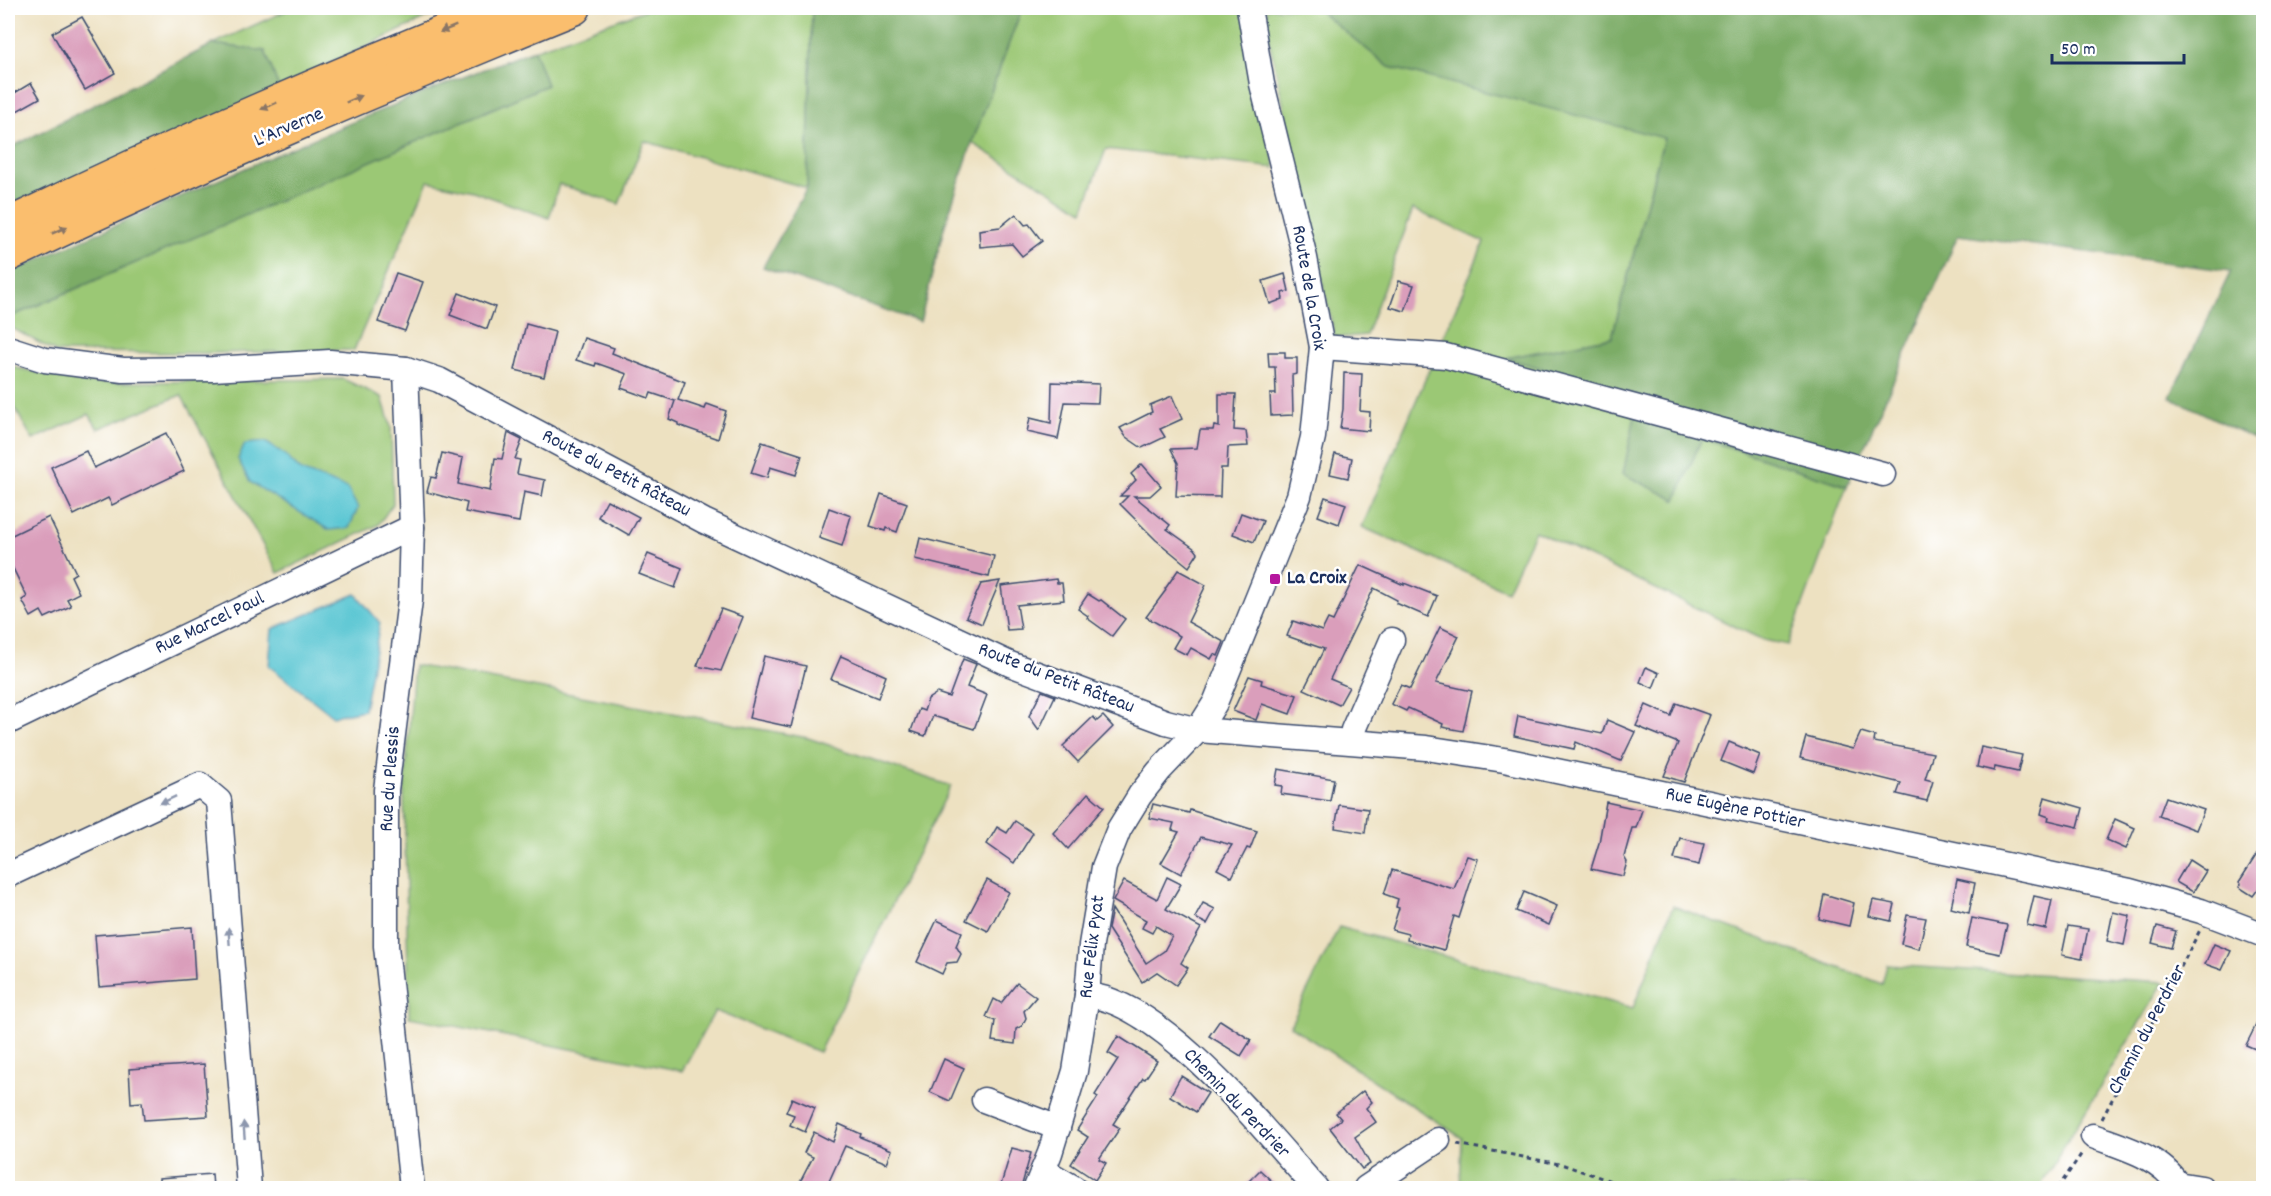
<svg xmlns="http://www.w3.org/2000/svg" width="2271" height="1196" viewBox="0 0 2271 1196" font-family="Dekko,sans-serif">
<rect width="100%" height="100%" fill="#fff"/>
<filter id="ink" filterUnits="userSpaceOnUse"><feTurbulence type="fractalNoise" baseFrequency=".0167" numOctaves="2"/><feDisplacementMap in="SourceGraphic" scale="12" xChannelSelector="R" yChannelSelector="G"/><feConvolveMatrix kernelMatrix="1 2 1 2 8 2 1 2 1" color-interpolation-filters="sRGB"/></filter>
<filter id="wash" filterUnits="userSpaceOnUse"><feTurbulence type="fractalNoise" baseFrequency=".008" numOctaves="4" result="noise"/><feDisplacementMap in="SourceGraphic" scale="24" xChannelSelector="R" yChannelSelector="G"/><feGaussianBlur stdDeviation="1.35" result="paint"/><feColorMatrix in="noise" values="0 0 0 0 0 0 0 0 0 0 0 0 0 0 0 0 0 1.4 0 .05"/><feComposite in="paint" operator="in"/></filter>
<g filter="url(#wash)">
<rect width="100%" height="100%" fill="#ede1c1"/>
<g fill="#9bc875" stroke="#5b7c6a" stroke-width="1.5">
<path d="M292,8H423L426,18L279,88L265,51L213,44Z"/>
<path d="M650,8H812L807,188L644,141L619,204L559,184L549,218L473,191L428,181L354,350L213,353L56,352L8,326V318L547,85L534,50Z"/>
<path d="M1022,8H1246L1275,168L1106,149L1083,211L972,143Z"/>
<path d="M1267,8H1316L1389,67L1664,137L1612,337L1507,358L1639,396L1675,500L1701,438L1847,486L1788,645L1763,640L1535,531L1507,591L1362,527L1484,242L1413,209L1366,335L1335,338L1266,27Z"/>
<path d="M8,363L17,368L86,383L343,379L382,397L391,427L393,504L378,525L278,573L181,395L98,429L89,414L33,440L8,396Z"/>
<path d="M414,665L808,738L951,786L819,1052L715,1011L682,1071L409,1017L404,793Z"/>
<path d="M1673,906L1882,984L1887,965L2164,982L2039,1188H1460L1462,1138L1290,1026L1339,927L1633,1008Z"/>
</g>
<g fill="#7cac66" stroke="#4c6e62" stroke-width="1.5">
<path d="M423,8H453L426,18Z"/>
<path d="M812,8H1022L972,143L944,228L920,322L763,267L807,188Z"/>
<path d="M1316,8H2263V443L2170,397L2231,271L1958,235L1847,486L1702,438L1676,500L1623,474L1639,396L1506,358L1612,337L1664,138L1389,67Z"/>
<path d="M213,44L265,51L279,88L8,212V149Z"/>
<path d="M534,50L547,85L8,318V273C182,196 355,117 534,50Z"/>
</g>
<g fill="#5ac6d3" stroke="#3a7a98" stroke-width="1.5">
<path d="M265,442L283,453L301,471L347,488L358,508L349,528L329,530L250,482L238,459L245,444Z"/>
<path d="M356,594L380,623L364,710L333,716L269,666L272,629Z"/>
</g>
<g id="blocks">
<g fill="#da9ebb">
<path d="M82,17L115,73L85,90L52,33Z"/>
<path d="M31,83L40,98L8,116V97Z"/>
<path d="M1016,214L1025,225L1029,224L1042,241L1022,256L1012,244L980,247L979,230L1000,227Z"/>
<path d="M396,273L423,282L405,331L378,322Z"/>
<path d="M1285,274L1289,291L1282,293L1283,299L1270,304L1263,281Z"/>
<path d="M1399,281L1414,285L1405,311L1390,307Z"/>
<path d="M459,293L495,307L487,329L450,315Z"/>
<path d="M526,324L555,332L544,377L515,370Z"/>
<path d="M584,338L614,348L612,353L685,382L678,400L705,409L707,404L726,411L718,439L678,425V423L669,419L675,401L651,393L649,398L621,388L627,374L596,363L595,366L576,360Z"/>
<path d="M1268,352H1285V358H1297V374L1292,375L1293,415L1271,416L1270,394H1276L1275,367H1269Z"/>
<path d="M1344,373L1362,374L1360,411L1370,412L1369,431L1340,428L1343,409Z"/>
<path d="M1052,382L1099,384L1098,403L1065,402L1058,439L1027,432L1030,418L1051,423Z"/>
<path d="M1219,394H1236L1234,430L1246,431L1248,446L1228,447L1227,468H1221L1220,497L1176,496L1178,463L1171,449L1197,448L1200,430H1213L1214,426L1219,427Z"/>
<path d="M1172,396L1182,419L1160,429L1165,437L1142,448L1126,437L1120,428L1152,412L1150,405Z"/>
<path d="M166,433L184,471L112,505L108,498L74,515L51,467L86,451L94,468Z"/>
<path d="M508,433L522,440L515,459L520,460L517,474L545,480L542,496L524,492L519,522L465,512L467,503L427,492L431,477L436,478L442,453L463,458L458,484L490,491L495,458L502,459Z"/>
<path d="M762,442L802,455L796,475L770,467L767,478L751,473Z"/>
<path d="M1335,454L1352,458L1348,478L1330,474Z"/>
<path d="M1142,464L1161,486L1150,496H1134L1170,525L1167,529L1195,549L1198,553L1189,567L1156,540L1120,504L1128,496H1120L1136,480L1131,474Z"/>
<path d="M881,494L907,503L897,532L886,528L885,531L870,526Z"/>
<path d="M1325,497L1346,504L1339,524L1318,516Z"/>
<path d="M607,500L639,517L629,535L598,517Z"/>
<path d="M829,508L851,516L842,546L819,538Z"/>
<path d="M1241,513L1263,521L1254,542L1233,534Z"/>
<path d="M49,517L76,573L71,576L79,593L67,599L71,606L45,618L41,611L31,617L22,600L27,597L8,558V537Z"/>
<path d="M920,538L994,556L989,577L915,559Z"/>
<path d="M648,554L682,568L675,588L639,574Z"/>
<path d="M1360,565L1404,585V583L1437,596L1428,617L1396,603L1397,600L1374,588L1330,679L1349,687L1339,705L1304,689L1324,649L1287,636L1293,621L1322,631L1328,619L1333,621Z"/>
<path d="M1178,570L1206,585L1188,622L1224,642L1218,656L1214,654L1211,659L1191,648L1187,655L1173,648L1180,636L1146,617L1166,590L1165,589Z"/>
<path d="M1056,579L1057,583H1062L1064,600L1017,605L1021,629L1007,630L1001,586Z"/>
<path d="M1000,581L982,624L966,617L981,584Z"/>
<path d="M1088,594L1099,601L1101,600L1125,619L1112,636L1087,618L1088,616L1078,609Z"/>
<path d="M721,609L743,617L721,671L697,666Z"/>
<path d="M1440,627L1459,636L1436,683L1472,691L1463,731L1442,727L1443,724L1408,708L1406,711L1391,704L1401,685L1410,689Z"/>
<path d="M764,656L806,666L791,727L749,718Z"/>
<path d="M841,656L886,676L878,698L831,679Z"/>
<path d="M963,659L976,664L967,687L987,695L974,729L933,716L925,736L911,731L919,709L924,711L928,699L937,693L949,697Z"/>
<path d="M1646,667L1659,673L1653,688L1640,682Z"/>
<path d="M1249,676L1262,680L1261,684L1297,695L1290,714L1262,704L1256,720L1233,711Z"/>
<path d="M1042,691L1055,696L1039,730L1029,716Z"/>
<path d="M1676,703L1710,715L1684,782L1664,776L1678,743L1636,726L1646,705L1671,716Z"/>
<path d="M1103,716L1113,727L1078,762L1063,746L1093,717L1097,721Z"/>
<path d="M1518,716L1602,734L1607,720L1635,732L1621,761L1576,742L1574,749L1514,736Z"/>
<path d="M1861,732L1875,736L1874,742L1933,753L1925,779L1933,781L1927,801L1897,794L1901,783L1800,758L1806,737L1853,749Z"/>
<path d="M1729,742L1760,755L1753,774L1721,761Z"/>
<path d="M1981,747L2022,755L2018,772L1995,767L1994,771L1977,767Z"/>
<path d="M1278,769L1334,779L1330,801L1281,794L1282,786L1275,785Z"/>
<path d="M1088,793L1104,807L1068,849L1053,833Z"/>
<path d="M2045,797L2083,808L2078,827L2048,820L2049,817L2041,814Z"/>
<path d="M2166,797L2204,810L2196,830L2159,816Z"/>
<path d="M1606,802L1642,810L1636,828H1632L1624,857L1627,862L1623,876L1591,869L1599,843Z"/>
<path d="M1153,804L1189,813L1190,810L1257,831L1250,849L1247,848L1232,877L1217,869L1232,845L1201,837L1181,874L1161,863L1179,832L1172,830L1174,823L1149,818Z"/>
<path d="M1339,805L1368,809L1365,833L1335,828Z"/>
<path d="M2115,819L2135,828L2126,849L2106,840Z"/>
<path d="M1015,821L1033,833L1014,863L987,844L997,827L1007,833Z"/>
<path d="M1680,838L1704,843L1699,865L1674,859Z"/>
<path d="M2264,843V881L2253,896L2239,887L2241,884L2239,882Z"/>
<path d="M1467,856L1478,859L1459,918L1454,916L1444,950L1407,940L1408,934L1392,930L1399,908L1396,907L1398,899L1384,894L1392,870L1454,889Z"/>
<path d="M2189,860L2206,871L2193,892L2176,882Z"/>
<path d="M1167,877L1181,884L1166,909L1201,928L1181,963L1188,968L1176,985L1157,972L1142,982L1108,929L1112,909L1146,963L1164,951L1172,936L1156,926L1152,933L1142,928L1146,920L1113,901L1124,881L1157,899Z"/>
<path d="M1957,879L1975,883L1969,913L1951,908Z"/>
<path d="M987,880L1009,892L988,931L966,920Z"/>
<path d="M1524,892L1557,906L1549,925L1516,911Z"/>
<path d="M1824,894L1854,903L1849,926L1819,919Z"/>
<path d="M2034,896L2052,900L2046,929L2027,925Z"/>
<path d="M1873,900L1895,904L1891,921L1869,916Z"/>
<path d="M1203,903L1215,909L1207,924L1195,918Z"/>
<path d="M2113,912L2130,916L2124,945L2107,941Z"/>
<path d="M1907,915L1926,918L1919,949L1901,944Z"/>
<path d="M1972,918L2007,925L2000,954L1966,947Z"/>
<path d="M937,920L962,932L956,946L961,954L957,962L947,963L942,974L917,962Z"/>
<path d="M2068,926L2088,929L2082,959L2062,955Z"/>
<path d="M2157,926L2176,931L2171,948L2152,943Z"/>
<path d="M192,927L195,979L99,987L95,935Z"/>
<path d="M2214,944L2231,951L2222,970L2205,964Z"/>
<path d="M1017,983L1036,997L1024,1011L1026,1018L1022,1026L1016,1029L1015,1044L992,1041L995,1021L986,1017L994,999L1001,1003Z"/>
<path d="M2264,1009V1043L2260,1051L2246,1045Z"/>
<path d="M1220,1020L1251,1040L1241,1056L1209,1036Z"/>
<path d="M1118,1036L1157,1061L1145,1079L1143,1078L1113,1124L1120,1128L1099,1159L1106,1163L1095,1180L1071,1164L1088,1137L1077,1130L1098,1097L1095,1095L1118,1059L1108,1053Z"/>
<path d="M944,1059L964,1068L950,1101L930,1092Z"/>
<path d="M204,1064L208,1116L144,1120L142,1102L131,1103L129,1069Z"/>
<path d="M1181,1076L1208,1093L1196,1112L1170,1096Z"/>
<path d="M1363,1091L1372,1102L1366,1108L1376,1122L1355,1137L1370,1164L1362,1169L1330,1128L1341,1119L1336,1113Z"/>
<path d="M792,1098L815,1108L805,1132L790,1125L794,1115L786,1112Z"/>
<path d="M839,1124L861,1134L860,1137L892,1150L887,1163L845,1146L826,1188H797L813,1157L804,1153L814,1132L833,1142Z"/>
<path d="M1012,1148L1031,1153L1021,1188H1000Z"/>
<path d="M1260,1170L1279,1188H1242Z"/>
<path d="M212,1174L213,1188H159V1178Z"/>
</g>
</g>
</g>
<g filter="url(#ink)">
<use href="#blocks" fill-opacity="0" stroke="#3a4a6d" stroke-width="1.5"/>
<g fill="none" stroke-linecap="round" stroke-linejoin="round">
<g stroke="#3a4a6d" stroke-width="27">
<g id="minor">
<path d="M1322,347L1446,356L1883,474"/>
<path d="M8,348L45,360L123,370L213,369L330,362L406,369L439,380L704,521L1010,664L1166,722L1198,730L1426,748L1504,760L2130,891L2201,911L2264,935"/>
<path d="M406,369L412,527L410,600L386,790V946L412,1188"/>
<path d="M8,722L412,527"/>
<path d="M1351,741L1353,730L1392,640"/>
<path d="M8,875L200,785L219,801L249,1188"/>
<path d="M1087,995C1163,1002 1266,1133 1316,1188"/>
<path d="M984,1100L1058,1128"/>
<path d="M2093,1136C2122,1147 2161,1157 2177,1184L2202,1188"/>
<path d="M1043,1170L1074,1188"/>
<path d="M1036,1188L1050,1153L1075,1071L1087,995L1091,945L1104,867L1119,829L1140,795L1159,771L1198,730L1215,703L1299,496L1313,437L1322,347L1305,258L1262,84L1249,8"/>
<path d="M1366,1188L1438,1140"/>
</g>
</g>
<g stroke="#3a4a6d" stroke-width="36">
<g id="highway">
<path d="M8,225C170,147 336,75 503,8"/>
<path d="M8,255C193,166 383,86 574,8"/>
</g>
</g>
<g stroke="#3a4a6d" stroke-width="3" stroke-dasharray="4.5 4.5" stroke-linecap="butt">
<path d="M2260,8L2264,9"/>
<path d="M2102,1119L2200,930"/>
<path d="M1457,1144L1564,1165L1631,1188"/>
<path d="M2058,1188L2082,1153"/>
</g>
<use href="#minor" stroke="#fff" stroke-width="24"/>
<use href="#highway" stroke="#fabe6e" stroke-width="33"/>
</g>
<defs><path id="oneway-solid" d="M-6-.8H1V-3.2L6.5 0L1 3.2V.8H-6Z" transform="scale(1.5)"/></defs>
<g fill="#8a7666">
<use href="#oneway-solid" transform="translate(448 29) rotate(158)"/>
<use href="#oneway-solid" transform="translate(354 99) rotate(-23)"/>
<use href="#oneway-solid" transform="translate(269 106) rotate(157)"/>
<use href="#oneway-solid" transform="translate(60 230) rotate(-24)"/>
</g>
<g fill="#8d97ae">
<use href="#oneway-solid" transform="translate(168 800) rotate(155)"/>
<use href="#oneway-solid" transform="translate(229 936) rotate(-94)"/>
<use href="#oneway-solid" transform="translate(244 1130) rotate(-94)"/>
</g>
</g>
<rect fill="#b5179e" stroke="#fff" stroke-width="2" x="1269" y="573" width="12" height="12" rx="3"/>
<g text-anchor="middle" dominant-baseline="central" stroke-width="5" stroke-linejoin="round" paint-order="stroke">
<g font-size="20" fill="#1b2f5e" stroke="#fff">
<text transform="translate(289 128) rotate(-23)">L'Arverne</text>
<text transform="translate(1308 288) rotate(80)">Route de la Croix</text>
<text transform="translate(616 474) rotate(28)">Route du Petit Râteau</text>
<text transform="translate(210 624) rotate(-26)">Rue Marcel Paul</text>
<text transform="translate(1056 679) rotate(21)">Route du Petit Râteau</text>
<text transform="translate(391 779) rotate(-86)">Rue du Plessis</text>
<text transform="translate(1735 809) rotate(12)">Rue Eugène Pottier</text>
<text transform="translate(1093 947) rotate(-83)">Rue Félix Pyat</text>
<text transform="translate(2148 1030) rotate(-62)">Chemin du Perdrier</text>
<text transform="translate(1236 1104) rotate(46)">Chemin du Perdrier</text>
</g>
<g font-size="20" font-weight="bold" fill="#1b2f5e" stroke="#fff" text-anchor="start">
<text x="1287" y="579">La Croix</text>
</g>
</g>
<rect width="2271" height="1196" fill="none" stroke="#fff" stroke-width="30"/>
<path d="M2052 54v9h132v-9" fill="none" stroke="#1b2f5e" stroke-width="3"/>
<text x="2061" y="54" font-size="18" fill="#1b2f5e" stroke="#ffffff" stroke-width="4.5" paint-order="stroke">50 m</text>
</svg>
